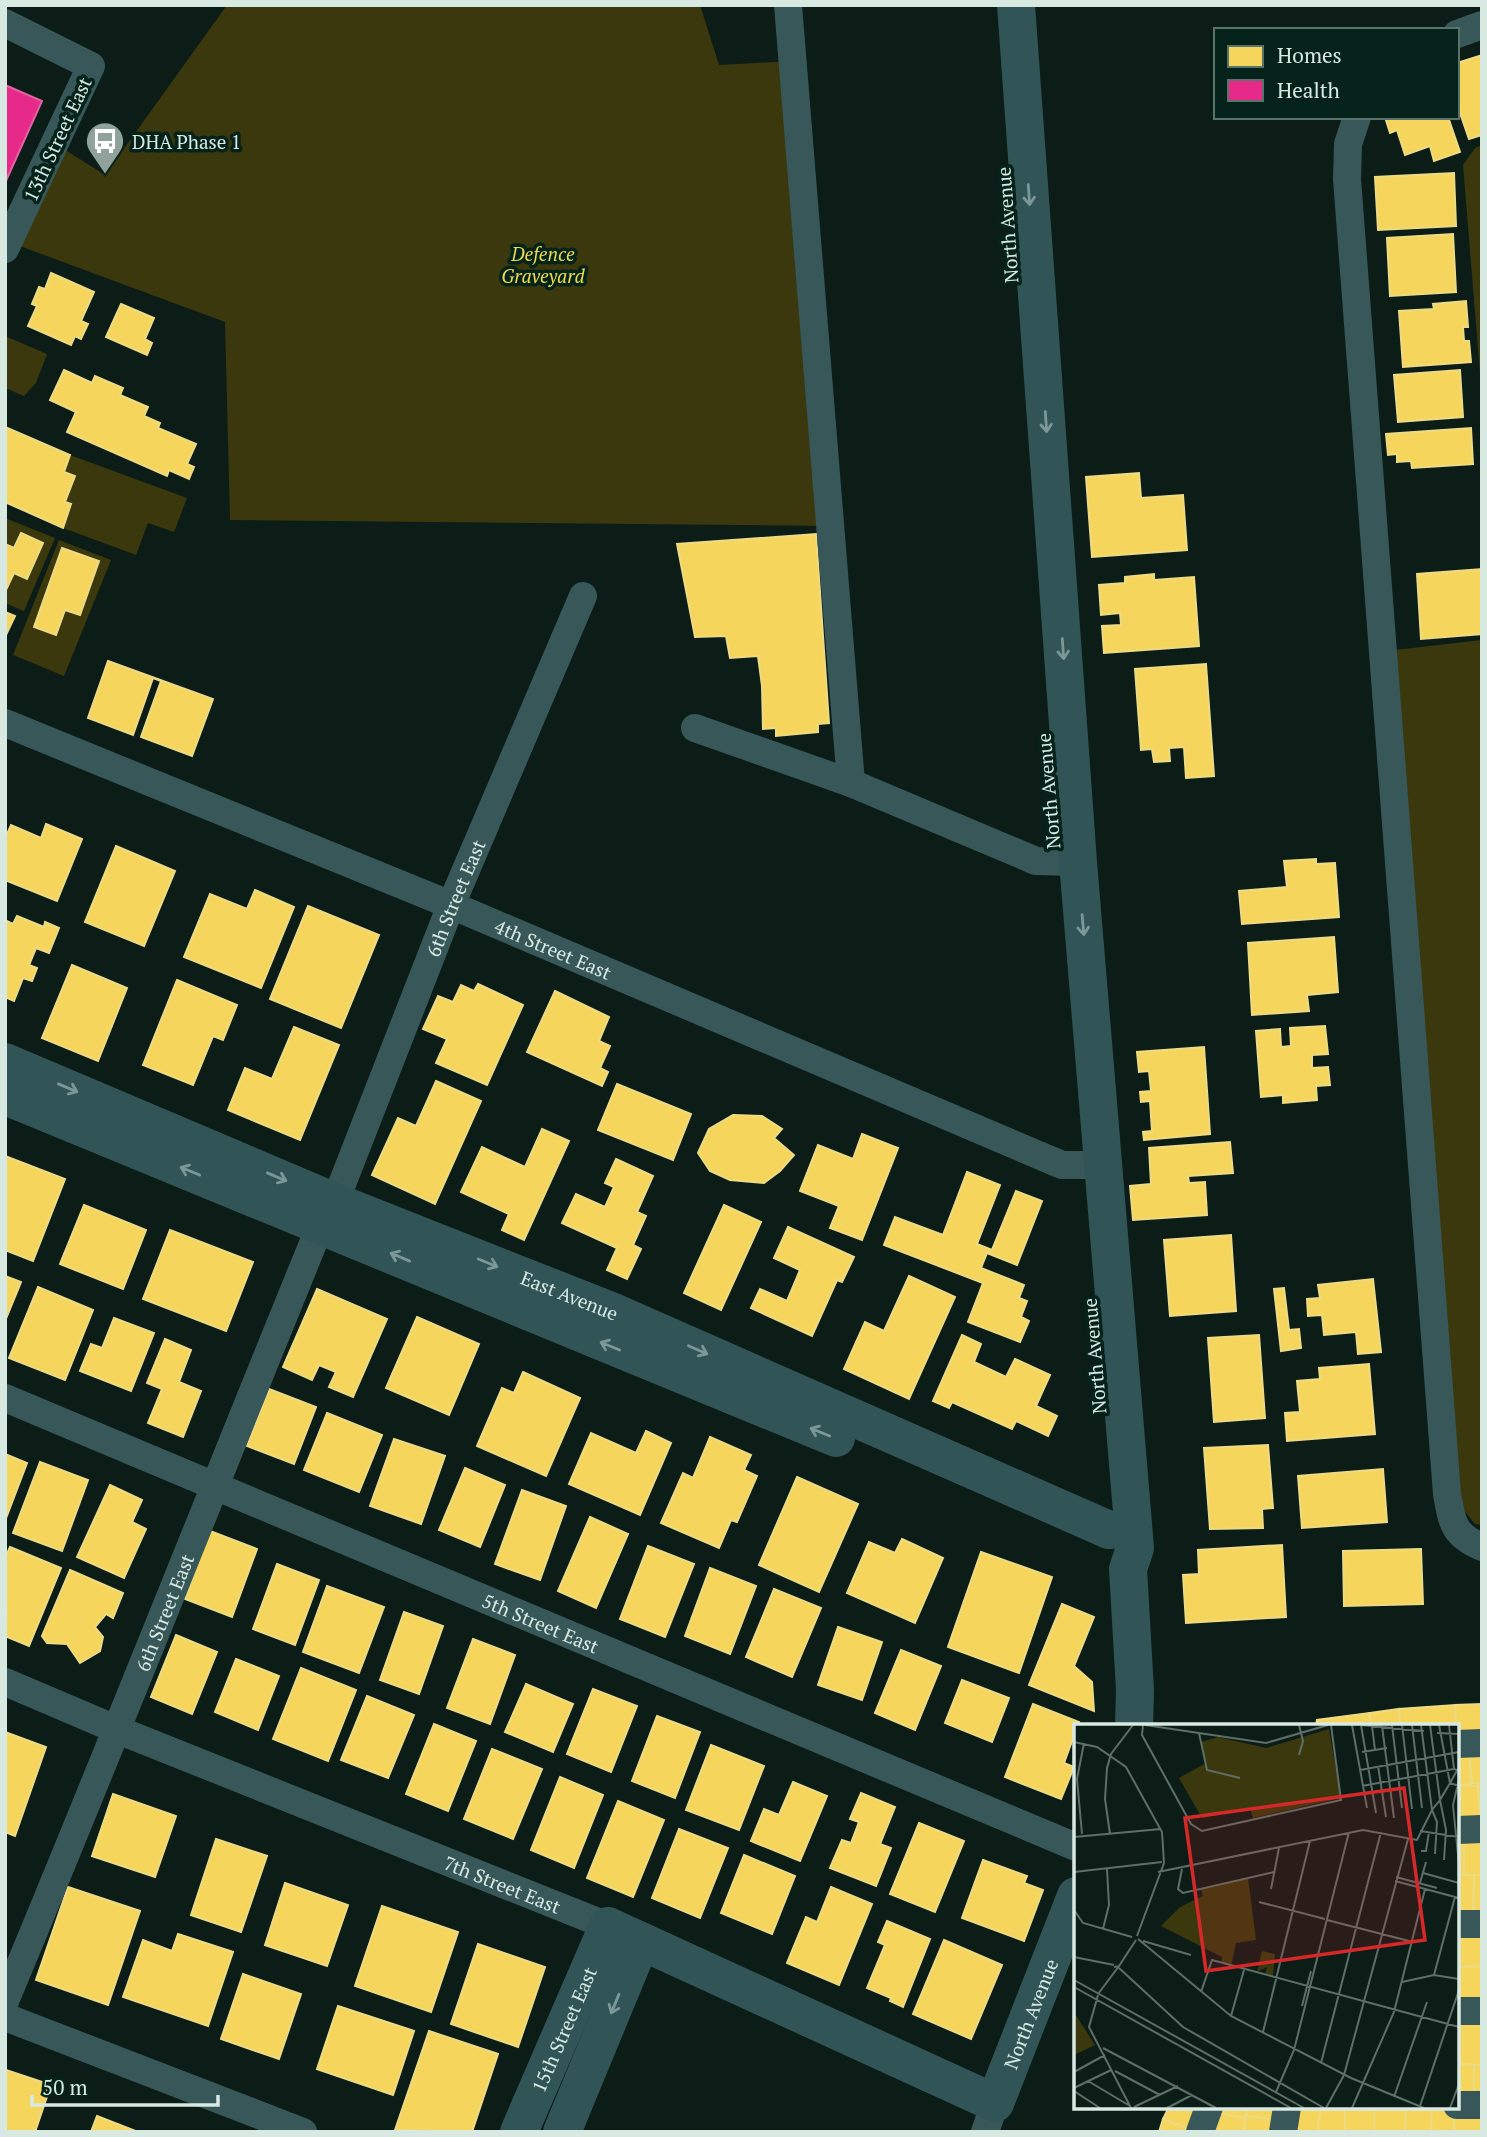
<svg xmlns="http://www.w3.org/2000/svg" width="1487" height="2137" viewBox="0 0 1487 2137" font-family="'PT Serif',serif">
<rect width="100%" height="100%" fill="#0c1c17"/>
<g fill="#3b380e">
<path d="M227,5H700L719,65L792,61L830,526L230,520L225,322L9,242L59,146L105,175Z"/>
<path d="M1482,145V398L1463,165L1475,148Z"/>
<path d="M5,336L47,354L36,383L24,396L5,388Z"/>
<path d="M70,455L187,498L174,532L148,523L136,555L63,528L71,505L65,502L74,476L64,472Z"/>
<path d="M5,518L55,538L24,611L5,603Z"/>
<path d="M59,540L111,560L64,676L13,655Z"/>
<path d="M1482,640V1525L1475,1524L1464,1510L1459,1488L1395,650Z"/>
</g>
<g fill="#f6d55c" stroke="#eddb84" stroke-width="2">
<path d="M1482,55V135L1469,139L1457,104V63Z"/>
<path d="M1385,117H1448L1460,152L1434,161L1430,146L1405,155L1397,130L1390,133Z"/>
<path d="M1454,173L1456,226L1378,230L1375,177Z"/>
<path d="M1453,234L1456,292L1390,296L1387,238Z"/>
<path d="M51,273L94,292L81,321L88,324L81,339L75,336L71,345L28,326L37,306L32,304L39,287L45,289Z"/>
<path d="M1466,301L1468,327H1463L1464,341H1469L1471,362L1403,367L1399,311L1434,309L1433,304Z"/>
<path d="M121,304L154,318L145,339L152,343L147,355L106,337Z"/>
<path d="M64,370L92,383L95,376L123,388L120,395L148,407L144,416L160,423L158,428L196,444L187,464L194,467L189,479L169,470L167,476L67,432L76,412L50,400Z"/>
<path d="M1460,370L1463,417L1398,422L1394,375Z"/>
<path d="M5,427L70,455L64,472L75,476L65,502L71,504L63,528L5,502Z"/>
<path d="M1471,428L1473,464L1412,468L1411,461L1397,462V454L1388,455L1386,434Z"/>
<path d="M1139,473L1141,498L1183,495L1187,550L1092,557L1086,477Z"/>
<path d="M21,533L43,543L27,579L14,573L5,592V544L14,548Z"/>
<path d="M816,534L829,723L818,724V732L776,736V728L763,729L762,686L758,656L730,658L726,636L695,637L677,544Z"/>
<path d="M62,548L99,561L80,615L65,610L56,635L34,627Z"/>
<path d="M1482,569V634L1421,639L1417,574Z"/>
<path d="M1154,574V580L1194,577L1199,646L1104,653L1102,626L1121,625L1120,613L1101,615L1099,585L1125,583V577Z"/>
<path d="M5,612L15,616L5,637Z"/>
<path d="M108,661L213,699L192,756L141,737L161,681L153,678L133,735L88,718Z"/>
<path d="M1206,664L1214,776L1186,778L1184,747L1169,748L1170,761L1154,762L1152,749L1141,750L1135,669Z"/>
<path d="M46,824L82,839L57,901L5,880V839L11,825L41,838Z"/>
<path d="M116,846L175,871L144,946L85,922Z"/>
<path d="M1316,859V864L1335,863L1339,917L1242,924L1239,891L1287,887L1284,861Z"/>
<path d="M255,890L294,907L261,988L184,957L210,894L247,909Z"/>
<path d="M308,906L379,935L341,1028L270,999Z"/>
<path d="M17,916L44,927L45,922L59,928L49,953L36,948L29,965L37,968L32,981L23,978L14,1001L5,997V920L13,924Z"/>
<path d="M1334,937L1338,992L1307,995L1309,1011L1252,1015L1248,943Z"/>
<path d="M72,965L127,988L98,1061L42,1038Z"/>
<path d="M177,980L237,1005L223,1040L213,1036L193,1085L143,1065Z"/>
<path d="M478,984L523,1005L487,1085L436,1063L447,1039L423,1029L438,996L453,1002L461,985L474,991Z"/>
<path d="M555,991L609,1017L599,1041L610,1046L600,1068L608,1072L602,1086L527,1052Z"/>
<path d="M1325,1026L1328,1054L1312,1055V1068L1328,1067L1330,1085L1316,1086L1317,1100L1283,1103V1095L1261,1097L1256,1031L1280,1029L1281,1047L1291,1046L1290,1028Z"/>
<path d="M294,1027L339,1045L300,1140L228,1110L245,1068L272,1079Z"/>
<path d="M1204,1047L1210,1134L1144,1140L1143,1132L1152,1131L1150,1101L1141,1102L1140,1092L1151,1091L1149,1071L1139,1072L1137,1052Z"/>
<path d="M436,1081L481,1101L435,1204L372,1175L398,1118L416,1126Z"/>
<path d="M617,1084L691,1114L673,1160L598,1130Z"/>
<path d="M733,1115L762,1116L782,1129L774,1138L794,1155L780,1171L764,1183L730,1180L710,1171L698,1153L709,1129Z"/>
<path d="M542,1129L569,1141L524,1240L502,1230L509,1214L461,1192L482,1147L525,1167Z"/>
<path d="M862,1134L898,1148L862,1240L830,1228L839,1206L800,1191L818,1145L853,1159Z"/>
<path d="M1230,1142L1233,1173L1188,1176L1189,1183L1205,1182L1207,1215L1133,1220L1130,1186L1151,1184L1149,1148Z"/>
<path d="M5,1156L65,1179L33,1261L5,1250Z"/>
<path d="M616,1159L653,1176L637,1212L646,1216L633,1245L641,1249L627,1279L607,1270L617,1248L562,1223L576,1194L605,1207L614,1187L605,1183Z"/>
<path d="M967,1172L1000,1185L977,1244L992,1250L1016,1191L1042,1201L1017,1265L987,1253L981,1268L1024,1285L1019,1298L1027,1301L1021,1317L1029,1321L1020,1342L968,1322L983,1283L884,1245L895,1217L943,1235Z"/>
<path d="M84,1205L146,1230L123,1289L60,1264Z"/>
<path d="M724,1205L761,1222L721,1310L684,1293Z"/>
<path d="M788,1227L854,1257L842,1282L837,1280L812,1336L751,1308L760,1289L787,1301L800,1270L774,1258Z"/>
<path d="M170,1230L253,1262L226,1331L143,1299Z"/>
<path d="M1231,1235L1236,1311L1170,1316L1164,1240Z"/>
<path d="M5,1276L21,1282L5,1321Z"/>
<path d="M909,1276L955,1297L909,1399L844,1369L865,1322L884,1331Z"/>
<path d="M1373,1279L1381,1352L1358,1354L1356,1332L1324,1335L1322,1315L1308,1316L1307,1299L1320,1298L1318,1285Z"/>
<path d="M38,1287L93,1310L65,1380L9,1358Z"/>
<path d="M1284,1288L1289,1330L1299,1329L1301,1348L1281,1351L1274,1289Z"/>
<path d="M317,1289L387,1319L353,1397L329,1387L336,1372L319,1365L312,1380L283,1367Z"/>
<path d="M417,1317L479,1344L449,1415L386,1388Z"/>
<path d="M114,1318L154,1333L131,1391L80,1371L91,1344L102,1348Z"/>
<path d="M962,1335L981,1344L974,1362L1006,1377L1015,1359L1050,1375L1036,1406L1057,1416L1048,1436L1016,1421L1012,1429L952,1402L949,1408L933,1401Z"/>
<path d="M1259,1335L1265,1418L1214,1422L1208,1338Z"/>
<path d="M165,1339L191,1350L179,1382L201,1391L183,1437L148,1423L162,1389L147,1383Z"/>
<path d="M1369,1364L1375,1434L1287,1441L1285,1413L1300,1412L1297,1381L1320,1379L1319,1368Z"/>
<path d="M523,1372L580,1398L546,1476L477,1446L502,1388L514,1393Z"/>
<path d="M269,1389L316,1407L294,1464L247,1446Z"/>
<path d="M327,1413L382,1435L359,1492L304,1470Z"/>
<path d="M646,1431L671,1443L640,1515L569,1484L591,1433L636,1453Z"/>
<path d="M710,1437L751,1455L744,1470L757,1476L737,1522L731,1520L719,1548L661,1523L683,1473L693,1478Z"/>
<path d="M394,1439L445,1456L421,1524L370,1506Z"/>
<path d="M1268,1445L1273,1508L1262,1509L1263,1528L1210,1529L1204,1448Z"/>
<path d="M5,1454L27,1463L5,1521Z"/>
<path d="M40,1462L88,1480L62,1551L13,1533Z"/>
<path d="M465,1468L505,1485L480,1547L439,1530Z"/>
<path d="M1383,1469L1387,1522L1302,1528L1298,1476Z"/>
<path d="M797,1477L858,1504L819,1592L759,1565Z"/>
<path d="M110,1485L142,1500L132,1522L146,1529L124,1578L77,1557Z"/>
<path d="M522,1490L566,1506L540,1580L495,1564Z"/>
<path d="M590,1517L628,1534L596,1608L558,1591Z"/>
<path d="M210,1531L257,1549L232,1617L185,1599Z"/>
<path d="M902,1539L943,1558L915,1623L847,1593L869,1542L895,1553Z"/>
<path d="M1282,1545L1286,1617L1186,1623L1183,1575L1199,1574L1198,1550Z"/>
<path d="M648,1546L694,1564L665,1637L620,1619Z"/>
<path d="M10,1547L61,1568L29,1646L5,1636L7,1611L5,1610V1558Z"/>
<path d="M1421,1549L1423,1604L1344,1606L1343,1551Z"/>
<path d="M981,1552L1052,1577L1019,1673L948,1647Z"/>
<path d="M277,1564L319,1580L295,1645L253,1629Z"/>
<path d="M710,1568L756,1586L730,1654L685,1636Z"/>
<path d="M70,1570L123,1593L113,1618L106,1614L95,1627L103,1637L100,1651L80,1663L67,1644L47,1643L42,1636Z"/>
<path d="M327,1586L384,1607L359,1673L303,1652Z"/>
<path d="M774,1589L821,1608L792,1677L746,1657Z"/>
<path d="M1062,1604L1094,1617L1074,1666L1092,1682L1094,1711L1029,1685Z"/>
<path d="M404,1612L443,1626L419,1694L380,1680Z"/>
<path d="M838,1627L882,1642L862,1700L818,1685Z"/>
<path d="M176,1635L217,1652L192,1714L151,1697Z"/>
<path d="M473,1639L515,1655L490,1724L447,1708Z"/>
<path d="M901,1650L941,1666L915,1730L875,1713Z"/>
<path d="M236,1659L279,1676L258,1730L215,1712Z"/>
<path d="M301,1668L356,1690L328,1761L273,1739Z"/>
<path d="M962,1680L1009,1698L992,1742L945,1723Z"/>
<path d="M526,1684L573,1704L553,1752L505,1732Z"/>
<path d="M593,1689L637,1706L611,1772L567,1754Z"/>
<path d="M367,1696L414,1715L388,1778L341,1760Z"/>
<path d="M1033,1704L1079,1722L1064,1763L1074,1767L1061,1799L1005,1777Z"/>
<path d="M1481,1704L1482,1735L1457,1737L1455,1705Z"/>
<path d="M1455,1705L1456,1726H1400L1399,1709Z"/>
<path d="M1399,1709L1400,1726H1371L1369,1713Z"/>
<path d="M1369,1713L1371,1726H1316L1317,1720Z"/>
<path d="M657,1716L700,1732L675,1798L632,1781Z"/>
<path d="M434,1724L476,1741L448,1811L406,1794Z"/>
<path d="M5,1732L46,1747L15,1836L5,1832Z"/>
<path d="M711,1745L764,1766L739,1830L686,1810Z"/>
<path d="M1482,1746V1783L1472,1784L1469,1747Z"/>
<path d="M1469,1747L1471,1784L1457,1786V1749Z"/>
<path d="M492,1749L542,1769L513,1839L464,1819Z"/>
<path d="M560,1777L603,1795L574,1868L531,1850Z"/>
<path d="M793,1782L827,1796L800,1861L751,1841L764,1809L779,1815Z"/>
<path d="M1478,1784H1482V1824H1481Z"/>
<path d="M1477,1785L1481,1824L1457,1822V1786Z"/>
<path d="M861,1793L895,1807L880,1844L891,1848L876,1886L830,1868L842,1840L851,1843L859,1822L850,1819Z"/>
<path d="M113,1794L176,1816L155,1877L92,1856Z"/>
<path d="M618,1801L664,1820L633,1897L587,1878Z"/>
<path d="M919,1823L964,1841L935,1912L890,1894Z"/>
<path d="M679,1829L728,1848L700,1918L652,1898Z"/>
<path d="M1457,1835H1464V1876L1457,1875Z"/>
<path d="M1464,1835L1482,1836L1481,1875L1464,1876Z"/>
<path d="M216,1839L267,1856L241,1932L191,1915Z"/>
<path d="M744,1855L795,1876L772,1934L721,1913Z"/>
<path d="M983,1860L1027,1876L1024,1883L1043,1890L1024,1941L962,1918Z"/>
<path d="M1457,1875H1474L1473,1920H1457Z"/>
<path d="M1474,1875H1482V1920H1473Z"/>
<path d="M285,1883L348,1905L327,1966L265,1945Z"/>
<path d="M68,1887L140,1911L108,2005L36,1980Z"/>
<path d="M831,1887L872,1904L839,1985L787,1963L806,1917L817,1922Z"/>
<path d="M382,1906L458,1932L431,2012L355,1986Z"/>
<path d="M887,1921L930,1939L903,2007L890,2001L891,1998L867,1988L885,1945L878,1942Z"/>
<path d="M1482,1928V1966L1457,1967L1458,1929Z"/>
<path d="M178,1934L233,1952L208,2026L123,1997L143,1940L172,1951Z"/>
<path d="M944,1940L1002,1965L971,2039L913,2014Z"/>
<path d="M478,1944L545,1967L518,2047L451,2024Z"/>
<path d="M1482,1966V2009H1458L1457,1967Z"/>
<path d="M243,1974L301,1994L279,2059L221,2039Z"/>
<path d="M338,2006L414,2031L393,2095L317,2069Z"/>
<path d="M1457,2018H1482V2065L1457,2064Z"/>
<path d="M429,2031L498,2054L472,2132L395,2130Z"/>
<path d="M1457,2064L1474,2065V2098L1457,2097Z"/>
<rect x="1474" y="2065" width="8" height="33"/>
<path d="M6,2070L51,2085L35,2132H5Z"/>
<path d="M1169,2107H1180L1201,2113L1194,2131L1163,2119Z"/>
<path d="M1212,2107H1247L1245,2118L1211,2112Z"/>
<path d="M1247,2107H1281L1279,2120L1246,2116Z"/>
<path d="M1290,2107H1321L1317,2132H1286Z"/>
<path d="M1321,2107H1345V2132H1317Z"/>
<rect x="1345" y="2107" width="29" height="25"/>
<path d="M1374,2107L1406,2108L1405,2132H1374Z"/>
<path d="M1406,2108H1432L1431,2132H1405Z"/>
<path d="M1432,2108H1455L1454,2132H1431Z"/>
<path d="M1455,2108L1482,2109V2132H1454Z"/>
<path d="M1211,2112L1245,2118L1244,2132H1204Z"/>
<path d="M97,2116L138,2132H91Z"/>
<path d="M1246,2116L1279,2120L1278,2132H1244Z"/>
<path d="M1163,2119L1194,2131V2132H1159Z"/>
</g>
<path fill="#e7298a" stroke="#e263a4" stroke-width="2" d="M5,85L42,101L5,183Z"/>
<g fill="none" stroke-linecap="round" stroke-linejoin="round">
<g stroke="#375759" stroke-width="28">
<path d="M788,5L851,783"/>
<path d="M5,23L91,66L5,249"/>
<path d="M1457,34L1482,25"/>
<path d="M1357,117L1348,144L1347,179L1447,1494C1452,1522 1453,1535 1482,1547"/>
<path id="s1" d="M5,723L451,905L1062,1165H1102"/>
<path d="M695,728L851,783L1036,861L1078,862"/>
<path id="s2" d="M335,1202L451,905L583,596"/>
<path id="s3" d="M5,1398L1076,1847"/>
<path id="s4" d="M5,1682L118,1730L608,1926"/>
<path d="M1457,1744L1482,1743"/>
<path d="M1457,1830L1482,1829"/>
<path d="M1457,1924H1482"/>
<path id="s5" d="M5,2001C113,1743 215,1483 321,1224"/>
<path d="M1457,2011H1482"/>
<path d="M5,2017L303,2132"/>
<path d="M1457,2105H1482"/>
<path d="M985,2132L995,2103"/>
<path d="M1200,2132L1209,2107"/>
<path d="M1283,2132L1287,2107"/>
</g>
<g stroke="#315557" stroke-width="38">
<path d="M1016,5L1078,862L1135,1548L1128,1569L1135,1690L1134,1726"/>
<path id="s6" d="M5,1062L335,1202L611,1311L1109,1530L1132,1528"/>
<path d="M5,1096C283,1208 559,1325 836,1438"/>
<path id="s7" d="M519,2132L608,1926L995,2103L1076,1896"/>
<path d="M562,2132L641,1941"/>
</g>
</g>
<defs><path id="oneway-shaft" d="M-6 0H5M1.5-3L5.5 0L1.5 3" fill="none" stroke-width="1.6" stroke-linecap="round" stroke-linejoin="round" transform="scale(1.75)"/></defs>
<g stroke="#7c9896">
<use href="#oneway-shaft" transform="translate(1029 195) rotate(86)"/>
<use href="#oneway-shaft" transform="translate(1046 422) rotate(86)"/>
<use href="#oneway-shaft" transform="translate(1063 649) rotate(86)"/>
<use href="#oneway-shaft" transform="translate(1083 925) rotate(85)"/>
<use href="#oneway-shaft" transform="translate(68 1088) rotate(23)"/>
<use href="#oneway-shaft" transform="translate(190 1171) rotate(-158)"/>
<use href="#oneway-shaft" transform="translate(277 1177) rotate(23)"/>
<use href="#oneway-shaft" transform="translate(400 1257) rotate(-157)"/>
<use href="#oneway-shaft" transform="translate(488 1263) rotate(22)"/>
<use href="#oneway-shaft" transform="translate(610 1346) rotate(-158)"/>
<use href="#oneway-shaft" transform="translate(698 1350) rotate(24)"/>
<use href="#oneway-shaft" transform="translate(820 1432) rotate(-158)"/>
<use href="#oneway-shaft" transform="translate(615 2004) rotate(112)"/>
</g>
<defs>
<g id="bus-pin" transform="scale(2.0125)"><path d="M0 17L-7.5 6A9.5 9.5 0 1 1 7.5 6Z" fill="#91a19b" stroke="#05231a"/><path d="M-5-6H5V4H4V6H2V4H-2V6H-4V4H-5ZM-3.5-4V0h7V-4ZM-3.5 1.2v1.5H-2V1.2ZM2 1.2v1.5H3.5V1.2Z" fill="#fff"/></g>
</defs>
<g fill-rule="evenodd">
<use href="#bus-pin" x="105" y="141"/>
</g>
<g text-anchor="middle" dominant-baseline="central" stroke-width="7" stroke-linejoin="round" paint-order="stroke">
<g font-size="19" fill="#d8e9e2" stroke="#05231a">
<text transform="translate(57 139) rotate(-65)">13th Street East</text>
<text transform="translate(1007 225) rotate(-94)">North Avenue</text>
<text transform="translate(1048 791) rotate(-95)">North Avenue</text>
<text stroke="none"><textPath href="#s2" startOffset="327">6th Street East</textPath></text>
<text stroke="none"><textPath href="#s1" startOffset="593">4th Street East</textPath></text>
<text stroke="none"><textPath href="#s6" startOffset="611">East Avenue</textPath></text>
<text transform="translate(1094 1356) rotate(-95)">North Avenue</text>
<text stroke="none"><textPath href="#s5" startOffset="420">6th Street East</textPath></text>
<text stroke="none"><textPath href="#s3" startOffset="581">5th Street East</textPath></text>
<text stroke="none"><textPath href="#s4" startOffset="537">7th Street East</textPath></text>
<text stroke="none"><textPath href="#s7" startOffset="746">North Avenue</textPath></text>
<text stroke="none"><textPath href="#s7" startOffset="112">15th Street East</textPath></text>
</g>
<g font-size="19" fill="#d8e9e2" stroke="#05231a" text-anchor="start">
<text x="132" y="141">DHA Phase 1</text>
</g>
<g font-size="19" font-style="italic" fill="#eedb4d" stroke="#05231a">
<text x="543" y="253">Defence<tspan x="543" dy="22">Graveyard</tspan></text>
</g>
</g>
<g transform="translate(1074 1724)">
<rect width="385" height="385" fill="#0c1c17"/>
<path d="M255,5L267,74L179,94L176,84L128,94L105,54L130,40L133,43L127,18L144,13L192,24ZM174,154L182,216L162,219L157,242L147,239L148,233L87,202L106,183L129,172L127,165ZM188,227L201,230L199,253L191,250L193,243L183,248ZM0,288L21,321L0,331Z" fill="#3b380e"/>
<path fill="none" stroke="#5e6e68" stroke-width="2" d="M69,1L68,11L117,100L128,107L267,76L257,1M71,1L192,19L254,1M225,1L229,17L225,31M278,1L293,84M287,1L350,7M287,1L302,89M318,1L328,84M328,1L338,85M338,1L348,84M356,1L366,76L358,86L363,98L361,130M365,1L376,59L366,76L372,106L370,136M375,1L380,45L385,47M298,2L301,26M308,2L320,94M125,9L133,46L166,54M363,9L385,10M0,18L23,23L52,43L88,108L90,139L63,212M288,28L313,24M304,42L312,93M385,43L376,59L385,62M286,46L385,28M385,55L379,81L385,141M288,62L380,45M346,107L385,113M8,110L3,55L10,19M36,110L31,75L33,44L37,30L59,1M0,113L87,105M347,127H352L355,108M108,145L104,165L109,169L200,148M0,148L88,138M84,148L289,106L343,116L358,86L347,1M349,149L385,159M322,153L363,164M321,157L385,174M346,159L352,138M197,165L205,124M185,178L251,195M0,186L9,199L58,213M253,196L339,218M29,205L35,181L33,145M64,215L157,292L277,354L350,384M69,217L117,231M0,233L40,241M45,242L62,216M45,244L109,303L250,384M360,251L381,173M0,256L230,384M328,258L360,251L385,255M0,263L217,384M127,268L138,236L385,303M24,270L45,242L40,243M24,271L15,303L57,384M228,282L237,247M157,292L170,246M189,308L236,117M29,324L142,384M247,339L307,108M41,347L86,371M0,348L31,331M14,357L56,382M0,364L37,346M0,367L26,384M202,368L220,326L275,108M320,373L353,278M346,382L385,266M60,383L104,362M93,384L118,371M252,384L270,351L334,115M278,384L320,288L351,165M376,384L385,360"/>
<path fill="#d62828" fill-opacity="0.15" stroke="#d62828" stroke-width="3.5" d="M330,64L351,216L132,247L111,94Z"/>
<rect width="385" height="385" fill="none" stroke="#d8e9e2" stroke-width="3.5"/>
</g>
<rect width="1487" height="2137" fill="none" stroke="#d8e9e2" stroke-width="14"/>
<rect x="1214" y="28" width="245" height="91" fill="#05231a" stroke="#59726a" stroke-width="2"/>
<rect x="1228" y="46" width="35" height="21" fill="#f6d55c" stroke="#59726a" stroke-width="2"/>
<text x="1277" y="63" font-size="21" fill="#d8e9e2">Homes</text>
<rect x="1228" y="80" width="35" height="21" fill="#e7298a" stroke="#59726a" stroke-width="2"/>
<text x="1277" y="98" font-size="21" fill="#d8e9e2">Health</text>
<path d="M32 2095v10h186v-10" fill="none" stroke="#d8e9e2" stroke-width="3.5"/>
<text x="42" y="2095" font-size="21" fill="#d8e9e2" stroke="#05231a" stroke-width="5" paint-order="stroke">50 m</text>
</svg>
